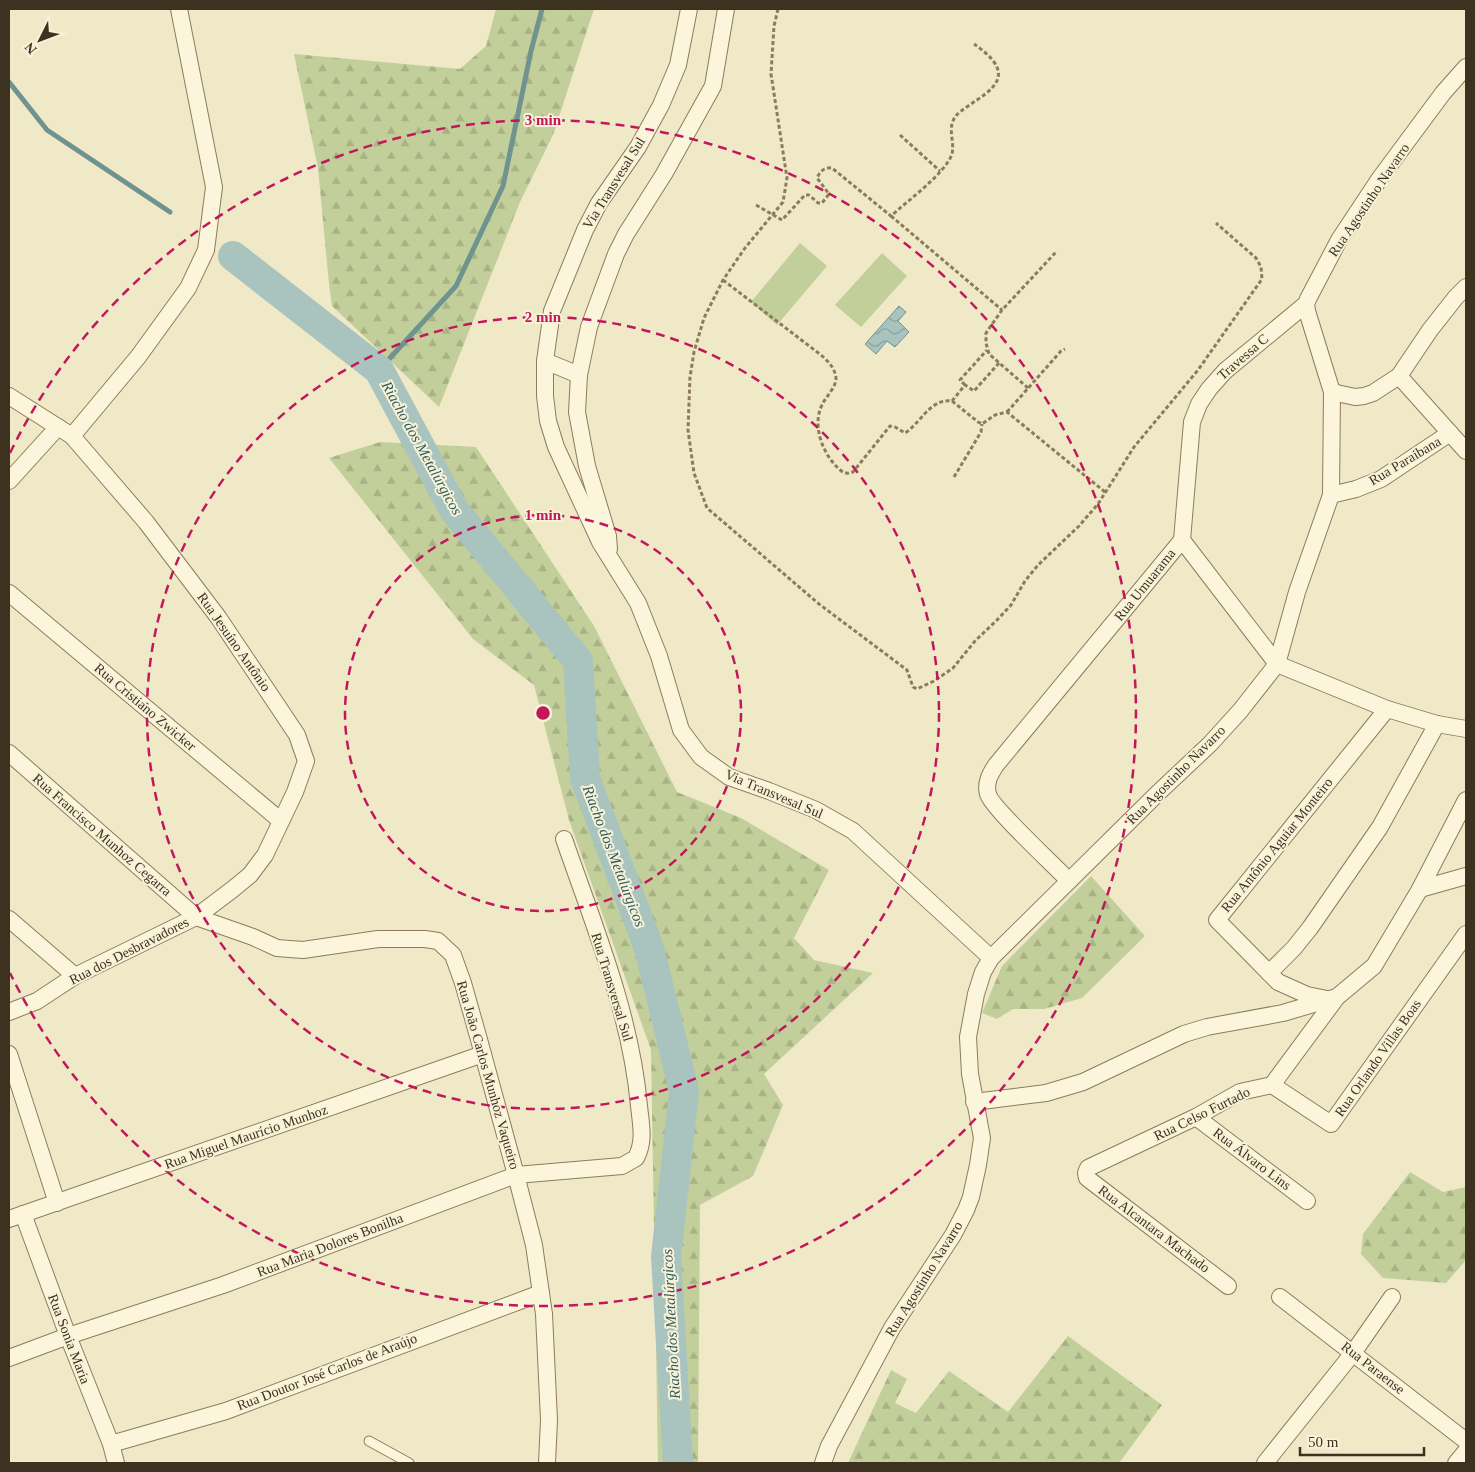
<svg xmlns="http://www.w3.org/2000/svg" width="1475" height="1472" viewBox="0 0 1475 1472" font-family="Georgia,serif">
<defs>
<pattern id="forest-firs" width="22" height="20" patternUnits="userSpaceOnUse" patternTransform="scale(1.25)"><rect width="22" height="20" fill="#c2cf9b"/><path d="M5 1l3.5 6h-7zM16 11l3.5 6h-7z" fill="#a8b285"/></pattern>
<pattern id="water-waves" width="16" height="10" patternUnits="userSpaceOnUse" patternTransform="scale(1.25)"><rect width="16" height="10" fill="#a9c4bf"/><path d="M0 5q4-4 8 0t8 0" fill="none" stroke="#8ba09b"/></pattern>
</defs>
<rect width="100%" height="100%" fill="#f0e9c7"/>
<g fill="url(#forest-firs)">
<path d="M496,9H594L553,135L520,202L439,407L332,306L329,284L318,168L294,54L460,69L486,46Z"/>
<path d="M380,442L476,447L594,626L677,792L741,818L829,870L794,938L814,960L873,973L764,1074L783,1105L753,1176L700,1205L698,1463H658L651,1050L569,820L534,685L473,639L329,458Z"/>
<path d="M1091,876L1145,936L1082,998L1044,1009H1013L997,1019L982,1013L1002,966Z"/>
<path d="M1410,1172L1443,1192L1466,1187V1260L1446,1283L1383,1278L1361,1254L1363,1234Z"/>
<path d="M1068,1336L1162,1405L1119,1463H848L891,1370L907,1379L895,1403L916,1413L949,1371L1008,1412Z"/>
</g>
<g fill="#c2cf9b">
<path d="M800,243L827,266L777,325L751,302Z"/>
<path d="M882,253L907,276L861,327L835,305Z"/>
</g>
<path fill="url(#water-waves)" stroke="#6f938f" d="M899,306L906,312L898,321L909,332L895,347L887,341L876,354L865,344Z"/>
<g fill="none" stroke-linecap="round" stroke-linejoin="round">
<g stroke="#6f938f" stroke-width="5">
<path d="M9,82L47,130L170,212"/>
<path d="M379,370L456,286L503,186L531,51L542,9"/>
</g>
<path stroke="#a9c4bf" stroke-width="30" d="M233,256L379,370L454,510L578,661L585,778L649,948L684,1091L666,1257L678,1463"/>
<g stroke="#8d7c5c" stroke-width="11">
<path id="lane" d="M369,1441L409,1463"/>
</g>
<g stroke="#8d7c5c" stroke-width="18">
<g id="street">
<path d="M689,9L678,65L661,105L638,147L599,203L585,230L552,311L545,361V396L548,421L556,447L600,542L638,603L659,656L681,730L701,757L729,777L769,791L816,810L853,831L991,958"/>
<path d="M545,361L579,375"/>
<path d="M1399,376L1466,451"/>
<path d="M1332,392L1355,397L1364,396L1373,393L1399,376L1430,330L1456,297L1466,287"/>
<path d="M9,396L72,436L146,522L218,617L277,705L297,735L306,761L295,792L265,855L250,875L233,889L196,917L75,976L37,1001L9,1012"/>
<path d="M72,436L138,357L188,288L206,250L214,187L179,9"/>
<path d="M9,481L58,427"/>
<path d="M1331,495L1356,489L1381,479L1450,433"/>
<path d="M1182,540L1277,664L1387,709L1437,724L1466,729"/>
<path d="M1182,540L1192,422L1199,404L1209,389L1225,371L1306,304"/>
<path d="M609,549L608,536L587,466L577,412L579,375L589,327L616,254L626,234L664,174L713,86L726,9"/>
<path d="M9,593L281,821"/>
<path d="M9,753L196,917L253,937L277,948L303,950L378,939H425L438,941L453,955L463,983L478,1036L516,1175L534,1245L544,1314L549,1420L547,1463"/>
<path d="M1069,881C1055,866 991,807 988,794C985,783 990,774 996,765L1182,540"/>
<path d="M1420,889L1466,876"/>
<path d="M9,919L75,976"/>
<path d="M1269,973L1294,948L1310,928L1380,827L1437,724"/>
<path d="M1327,999L1307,995L1278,982L1217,920L1387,709"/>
<path d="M9,1054L57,1203"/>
<path d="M1272,1085L1331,1124L1466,934"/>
<path d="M974,1102L1046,1093L1083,1082L1184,1034L1207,1027L1283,1013L1337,997L1374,966L1420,889L1466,800"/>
<path d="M1196,1117L1307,1201"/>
<path d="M23,1214L68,1336L111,1444L116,1463"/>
<path d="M9,1219L483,1054"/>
<path d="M1228,1286L1087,1178L1086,1173L1088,1168L1196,1117L1240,1092L1272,1085L1337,997"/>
<path d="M1280,1297L1466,1441"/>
<path d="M9,1358L68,1336L223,1285L516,1175L622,1166L636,1158C645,1141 641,1125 639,1106C631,1014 594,926 564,839"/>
<path d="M111,1444L226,1411L541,1293"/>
<path d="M823,1463L829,1446L892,1328L953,1235L966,1210L971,1197L978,1165L982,1138L970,1074L968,1037L976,994L983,972L991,958L1159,792L1210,744L1240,711L1277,664L1297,592L1331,495L1332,392L1307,311L1306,304L1308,299L1339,240L1380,178L1443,93L1466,67"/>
<path d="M1265,1463L1353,1353L1392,1297"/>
<path d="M1456,1463L1466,1451"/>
</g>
</g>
<g stroke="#8d7c5c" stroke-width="3" stroke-dasharray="4 2.5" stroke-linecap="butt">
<path d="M778,9L774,26L771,74L787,178L783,202L745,248L723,280L704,318L694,352L690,377L688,430L694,473L707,508L819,604L907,670L913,687L917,689L934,681L953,668L975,641L997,620L1011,605L1025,581L1038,565L1079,526L1098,504L1134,447L1198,370L1262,279L1261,267L1256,258L1216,223"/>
<path d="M900,135L940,171"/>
<path d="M756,205L782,220L805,195H809L818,203H822L829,194L817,178C820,171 825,167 832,168L891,216C907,201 945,174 952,154C955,142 947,129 955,117C966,102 1013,88 994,62C989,55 981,49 974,44"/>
<path d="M891,216L1002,310"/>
<path d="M723,280L821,355C828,361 835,368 836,378C836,388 826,396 822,405C812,425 822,452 837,467C842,472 846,475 853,472L890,426L895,427L905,433C921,423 930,398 952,401L978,422L982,424L995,415L1007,412L1105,492"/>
<path d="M965,385L960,380L987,350"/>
<path d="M1028,388L989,354L986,343V333L1002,310L1056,252"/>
<path d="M952,401L965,385L974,391L999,363"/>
<path d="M1007,412L1061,351L1065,349"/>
<path d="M954,477L981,432L982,424"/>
</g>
<use href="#lane" stroke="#faf5db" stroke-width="9"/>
<use href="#street" stroke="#faf5db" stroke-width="16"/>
</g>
<g fill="none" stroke="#c2185b" stroke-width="2.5" stroke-dasharray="9 6">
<circle cx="543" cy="713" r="198"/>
<circle cx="543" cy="713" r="396"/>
<path d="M10 453A593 593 0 1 1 10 973"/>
</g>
<g text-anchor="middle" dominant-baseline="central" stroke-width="4" stroke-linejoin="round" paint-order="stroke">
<g font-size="14" fill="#3d3220" stroke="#f7f2d8">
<text transform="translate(614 183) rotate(-58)">Via Transvesal Sul</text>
<text transform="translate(1369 200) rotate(-56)">Rua Agostinho Navarro</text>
<text transform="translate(1243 357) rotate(-41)">Travessa C</text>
<text transform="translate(1405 461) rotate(-31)">Rua Paraibana</text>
<text transform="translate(1145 585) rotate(-51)">Rua Umuarama</text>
<text transform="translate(234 642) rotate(55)">Rua Jesuíno Antônio</text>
<text transform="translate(145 707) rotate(40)">Rua Cristiano Zwicker</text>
<text transform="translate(1176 775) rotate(-45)">Rua Agostinho Navarro</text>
<text transform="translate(774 794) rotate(23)">Via Transvesal Sul</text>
<text transform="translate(102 835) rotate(41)">Rua Francisco Munhoz Cegarra</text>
<text transform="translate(1277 845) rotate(-51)">Rua Antônio Aguiar Monteiro</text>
<text transform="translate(129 951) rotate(-27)">Rua dos Desbravadores</text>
<text transform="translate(612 987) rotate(73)">Rua Transversal Sul</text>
<text transform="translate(1378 1058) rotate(-55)">Rua Orlando Villas Boas</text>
<text transform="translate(488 1075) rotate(74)">Rua João Carlos Munhoz Vaqueiro</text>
<text transform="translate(1202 1114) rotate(-26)">Rua Celso Furtado</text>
<text transform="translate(246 1137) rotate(-19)">Rua Miguel Maurício Munhoz</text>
<text transform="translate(1252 1159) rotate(37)">Rua Álvaro Lins</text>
<text transform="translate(1154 1229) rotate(37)">Rua Alcantara Machado</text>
<text transform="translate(330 1245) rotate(-21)">Rua Maria Dolores Bonilha</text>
<text transform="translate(924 1279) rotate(-58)">Rua Agostinho Navarro</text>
<text transform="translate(69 1339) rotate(69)">Rua Sonia Maria</text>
<text transform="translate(1373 1368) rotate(38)">Rua Paraense</text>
<text transform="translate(327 1372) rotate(-21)">Rua Doutor José Carlos de Araújo</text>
</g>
<g font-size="15" font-style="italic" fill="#2f5a5d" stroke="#f7f2d8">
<text transform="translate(422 448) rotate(61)">Riacho dos Metalúrgicos</text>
<text transform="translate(614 856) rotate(69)">Riacho dos Metalúrgicos</text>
<text transform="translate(671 1324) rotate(-93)">Riacho dos Metalúrgicos</text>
</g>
</g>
<circle cx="543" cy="713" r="8" fill="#c2185b" stroke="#f7f2d8" stroke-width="2.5"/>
<g font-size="15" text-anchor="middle" font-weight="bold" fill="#c2185b" stroke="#f7f2d8" stroke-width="4" stroke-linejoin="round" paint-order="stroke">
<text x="543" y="125">3 min</text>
<text x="543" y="322">2 min</text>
<text x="543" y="520">1 min</text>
</g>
<rect width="1475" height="1472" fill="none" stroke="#3d3220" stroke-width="20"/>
<g transform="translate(40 40) rotate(228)" stroke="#f7f2d8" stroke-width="4" paint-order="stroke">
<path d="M0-4L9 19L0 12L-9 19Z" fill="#3d3220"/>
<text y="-8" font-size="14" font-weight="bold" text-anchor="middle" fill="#3d3220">N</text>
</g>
<path d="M1300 1447v8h124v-8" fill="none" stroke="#3d3220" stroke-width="2.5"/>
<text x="1308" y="1447" font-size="15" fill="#3d3220" stroke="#f7f2d8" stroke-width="4" paint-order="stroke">50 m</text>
</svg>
